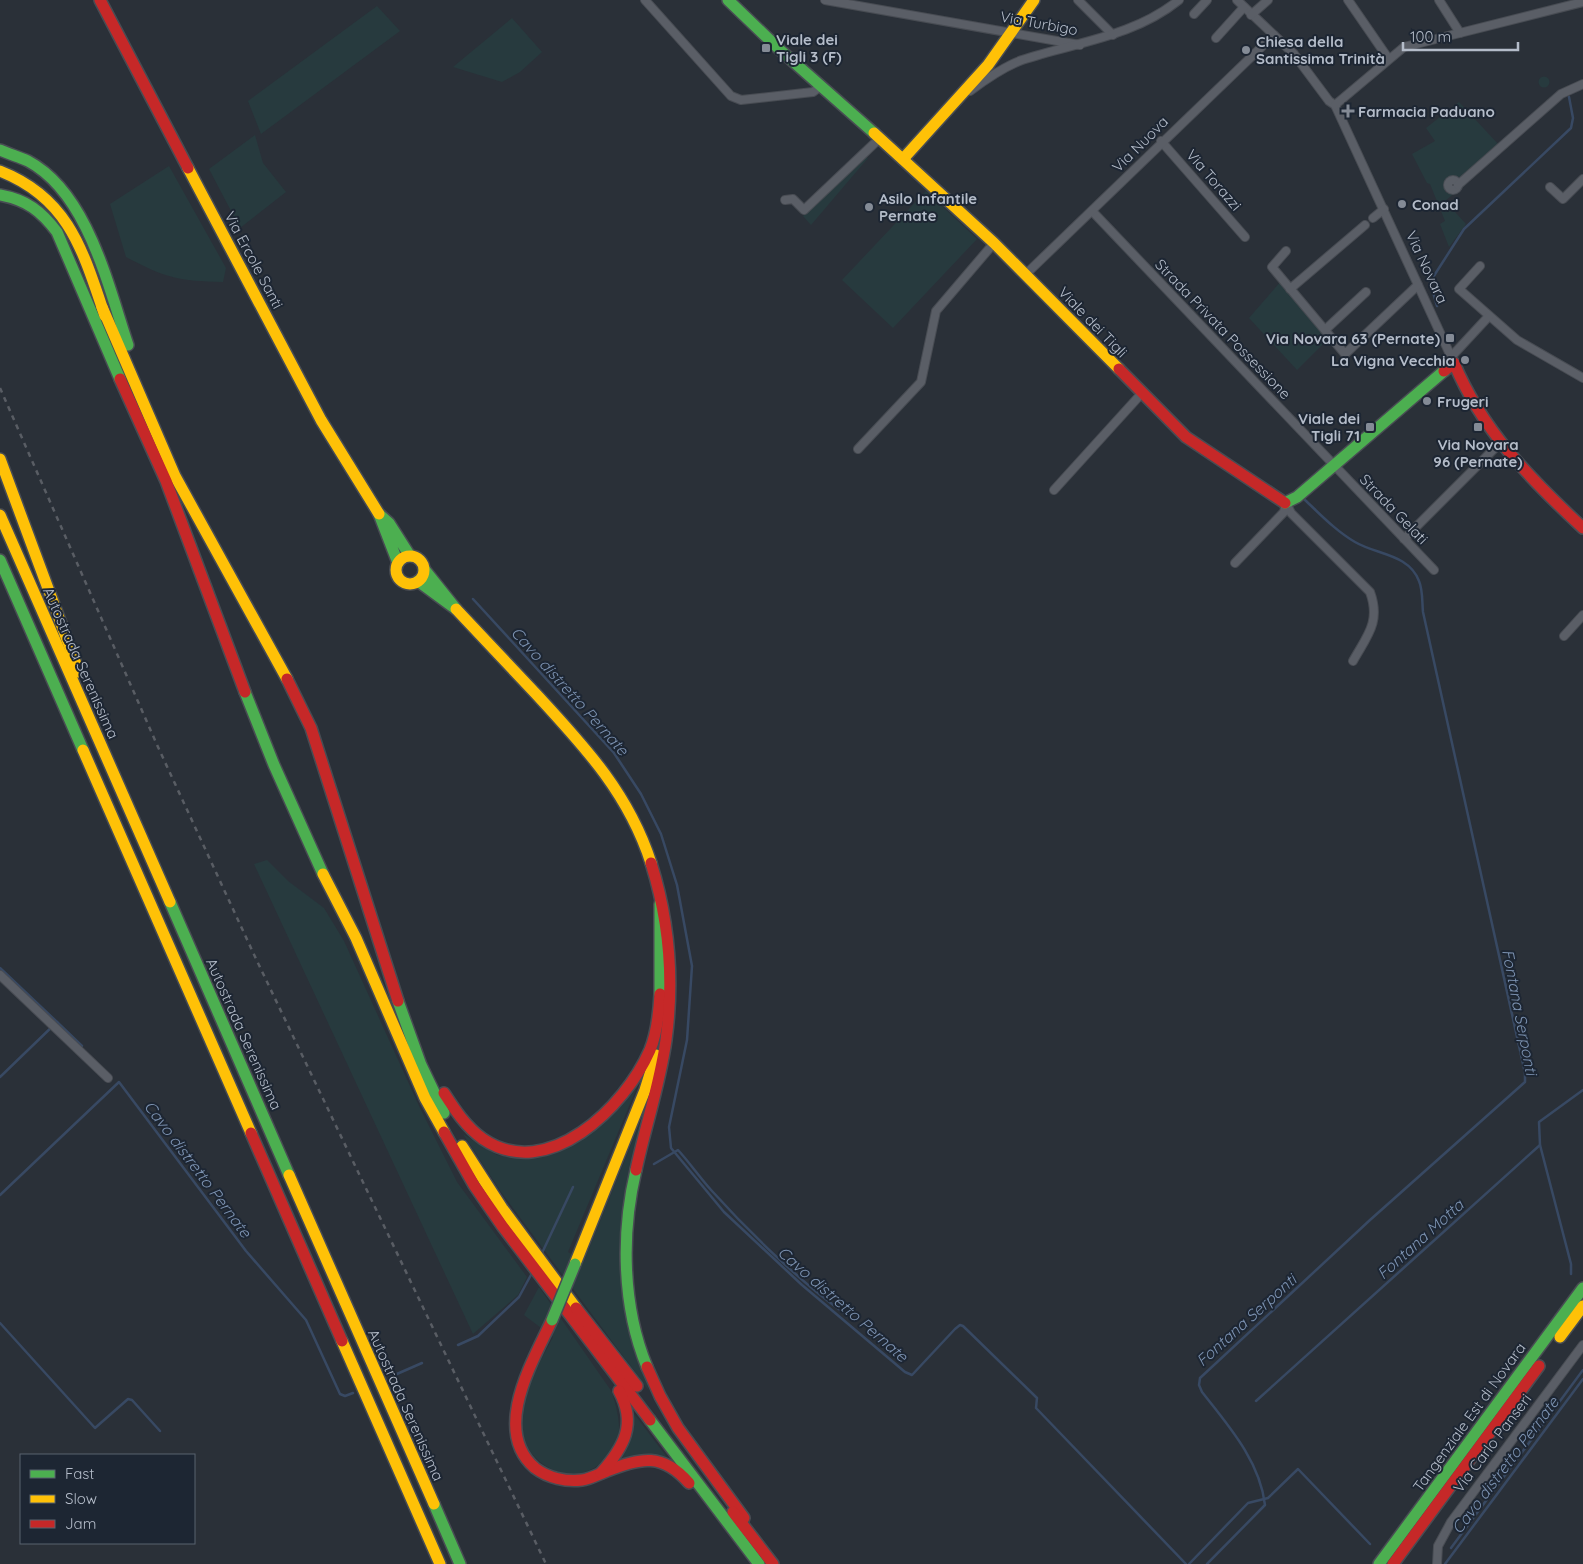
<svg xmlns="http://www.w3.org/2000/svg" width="1583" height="1564" viewBox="0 0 1583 1564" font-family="Quicksand,sans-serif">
<rect width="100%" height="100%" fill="#2a3038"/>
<g fill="#273a3e">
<path d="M377,6L400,31L261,134L248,101Z"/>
<path d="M512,18L542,52L520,72L502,82L453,67Z"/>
<circle cx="1544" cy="82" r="5.5"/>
<path d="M1459,102L1499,145L1459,180L1451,176L1445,180V192L1457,191L1445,201L1466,224L1449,247L1440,224L1445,221L1430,184L1427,183L1412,154L1435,141L1426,128Z"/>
<path d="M255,135L263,163L286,192L240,228L209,169Z"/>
<path d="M866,157L868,158L811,225L803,216Z"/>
<path d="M169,166L226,268L223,282C178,281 166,278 126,257L110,204Z"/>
<path d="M926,191L977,239L893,328L842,280Z"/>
<path d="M1282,280L1325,330L1322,345L1297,370L1249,318Z"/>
<path d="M267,860L288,881L324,908L344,941L420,1108L457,1182L527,1277L518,1295L473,1334L254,864Z"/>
<path d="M643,1073L568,1252L584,1261L641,1120C630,1167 620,1215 621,1264C622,1307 638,1349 649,1391L501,1192L463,1134L497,1155L526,1159L560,1152Z"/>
<path d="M539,1287L612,1392C617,1409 623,1431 616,1448C614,1453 607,1458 602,1462C564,1496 510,1452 520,1407C524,1389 544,1355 553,1337L524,1315Z"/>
<path d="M632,1411L669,1460H620Z"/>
</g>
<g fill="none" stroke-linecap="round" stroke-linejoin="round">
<g stroke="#384963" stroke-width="2.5">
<path d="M1437,306L1430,282L1464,229L1571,128L1573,118L1569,97"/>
<path d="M473,599L614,753L641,794L661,834L677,885L692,966L687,1040L669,1127L671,1148L724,1212L802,1285L905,1372L912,1375L955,1329L960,1325L963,1326L1037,1398L1036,1408L1186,1564"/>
<path d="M0,968L57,1022L0,1077"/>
<path d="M57,1022L82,1046"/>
<path d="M1540,1145L1571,1264V1274"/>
<path d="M654,1164L678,1150C690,1163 700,1178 712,1191C749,1232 801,1283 847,1315"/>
<path d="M0,1195L119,1082L246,1251L306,1320L340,1394L345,1396L353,1393"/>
<path d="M542,1253L573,1187"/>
<path d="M0,1323L95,1428L128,1399L132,1400L160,1431"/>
<path d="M458,1345L478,1336L519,1297L532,1273"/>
<path d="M390,1377L422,1363"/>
<path d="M1256,1401L1540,1145L1539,1122L1583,1090"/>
<path d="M1451,1548L1583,1370"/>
<path d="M1189,1564L1248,1503L1268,1498L1298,1469L1370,1544"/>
<path d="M1207,1564L1265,1505C1260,1461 1228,1425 1202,1392L1199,1385L1200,1378L1370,1220L1525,1082V1073L1423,612C1422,603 1423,590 1419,581C1409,554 1377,555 1355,542C1336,531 1321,515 1305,500"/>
<path d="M1445,1564L1583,1379"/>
</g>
<g stroke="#484c53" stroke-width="10">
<g id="street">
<path d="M645,0L731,96L741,100L813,92L821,86"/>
<path d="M825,0L1080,45"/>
<path d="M1078,0L1113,35"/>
<path d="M1237,0L1294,54L1329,101L1335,105L1454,363"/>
<path d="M1348,0L1388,58"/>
<path d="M1439,0L1460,33"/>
<path d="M1194,14L1207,0"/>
<path d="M1251,15L1268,0"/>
<path d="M1216,38L1244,7"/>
<path d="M970,91C986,79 1003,67 1022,60C1076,42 1133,37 1179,0"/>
<path d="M1335,105L1404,47L1583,2"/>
<path d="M1161,141L1245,237"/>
<circle cx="1453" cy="185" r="5"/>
<path d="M1458,185L1561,94L1583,84"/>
<path d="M1550,187L1563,199L1583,179"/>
<path d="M785,200L793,199L804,210L880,138"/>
<path d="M1092,211L1434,570"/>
<path d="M1373,218L1384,209"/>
<path d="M1286,251L1272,267L1345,354L1418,285"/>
<path d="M1480,266L1459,289L1517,340L1583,378"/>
<path d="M1026,274L1274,35"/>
<path d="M1290,289L1365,225"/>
<path d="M1325,330L1366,292"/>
<path d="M1451,357L1489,316"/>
<path d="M858,449L921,382L936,311L994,243"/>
<path d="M1054,490L1142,393"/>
<path d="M1286,503L1291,513L1370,592C1381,622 1367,636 1353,661"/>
<path d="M1404,539L1500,443"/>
<path d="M1235,563L1284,512L1286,503"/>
<path d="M1564,636L1583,615"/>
<path d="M0,975L108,1078"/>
<path d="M1437,1564L1438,1546L1451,1522L1583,1345"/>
</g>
</g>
<g stroke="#484c53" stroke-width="14">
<g id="fast">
<path d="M728,0L779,49L874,133"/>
<path d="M0,150C9,154 19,157 28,161C88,193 108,286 128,345"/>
<path d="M0,195C27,200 41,211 57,232L120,379"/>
<path d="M1285,503L1297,497L1444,371"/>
<path d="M0,560L83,750"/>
<path d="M398,563L379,514L389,523L410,556"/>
<path d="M418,581L456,609L424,569"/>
<path d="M245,692L274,765L323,874"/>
<path d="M170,902L289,1175"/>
<path d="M660,904V994"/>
<path d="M398,1001L421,1065L444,1113"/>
<path d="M636,1170C621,1233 622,1306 647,1367"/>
<path d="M650,1420L759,1564"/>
<path d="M434,1504L460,1564"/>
<path d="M1379,1564L1583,1288"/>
</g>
</g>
<g stroke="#484c53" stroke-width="14">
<g id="slow">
<path d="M874,133L994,243L1119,369"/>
<path d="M903,159L988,65L1034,0"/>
<path d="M188,168L321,420L379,514"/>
<path d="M0,171C69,198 83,251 105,316"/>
<path d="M102,307L175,476L287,679"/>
<path d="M0,459L79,672"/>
<path d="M0,515L170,902"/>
<circle cx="410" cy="570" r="14"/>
<path d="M456,609C483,638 510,666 537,695C585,747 629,794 651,863"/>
<path d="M83,750L251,1133"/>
<path d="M323,874L356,938L425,1098L444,1132"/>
<path d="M462,1146L502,1208L576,1308"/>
<path d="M289,1175L434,1504"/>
<path d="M575,1264L645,1090L656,1055"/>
<path d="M1560,1337L1583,1306"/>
<path d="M342,1341L440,1564"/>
</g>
</g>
<g stroke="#484c53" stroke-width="14">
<g id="jam">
<path d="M100,0L188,168"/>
<path d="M1119,369L1186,437L1285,503"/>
<path d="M1444,371L1454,363C1482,430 1530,479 1583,528"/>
<path d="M120,379L166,481L245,692"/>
<path d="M287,679L311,728L398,1001"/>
<path d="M444,1093C455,1110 466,1127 483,1139C548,1183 625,1107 650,1050C657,1033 659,1013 660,994"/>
<path d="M444,1132L474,1185L503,1227L650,1420"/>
<path d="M251,1133L342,1341"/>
<path d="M636,1170C645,1127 660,1084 666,1040C674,981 669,920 651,863"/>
<path d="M576,1308L637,1386"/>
<path d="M552,1320C533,1361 491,1430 535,1468C548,1478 566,1482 582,1480C590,1479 599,1474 607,1471C641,1457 663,1453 689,1483"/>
<path d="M647,1367L660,1396L678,1428L744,1518"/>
<path d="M601,1473C624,1447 637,1424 619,1391"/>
<path d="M733,1512L773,1564"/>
<path d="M1393,1564L1539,1366"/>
</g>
</g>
<use href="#street" stroke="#5a5e66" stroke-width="8"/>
<use href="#fast" stroke="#4caf50" stroke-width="11"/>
<use href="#slow" stroke="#ffc107" stroke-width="11"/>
<use href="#jam" stroke="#c62828" stroke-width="11"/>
<path stroke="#595d64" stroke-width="2.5" stroke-dasharray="5 5" stroke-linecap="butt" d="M0,388L158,747L257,961L546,1564"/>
<g stroke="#484c55" stroke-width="14" stroke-linecap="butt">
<path id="fast-bridge" d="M552,1320L575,1264"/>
</g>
<use href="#fast-bridge" stroke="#4caf50" stroke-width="11"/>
</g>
<g fill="#848b96" stroke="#1d2633" stroke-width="2">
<rect x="761" y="43" width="10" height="10" rx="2.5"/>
<circle cx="1246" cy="50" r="5"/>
<path d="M1345.5 103.5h5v5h5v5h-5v5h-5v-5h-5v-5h5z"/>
<circle cx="1402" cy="204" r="5"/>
<circle cx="869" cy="207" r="5"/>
<rect x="1445" y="333" width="10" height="10" rx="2.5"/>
<circle cx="1465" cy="360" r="5"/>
<circle cx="1427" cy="401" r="5"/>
<rect x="1365" y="422" width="10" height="10" rx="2.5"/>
<rect x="1473" y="422" width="10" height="10" rx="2.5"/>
</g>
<g text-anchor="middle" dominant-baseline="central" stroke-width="4" stroke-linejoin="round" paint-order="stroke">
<g font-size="15" fill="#b4bcc9" stroke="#1d2633">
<text transform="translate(1039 23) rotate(10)">Via Turbigo</text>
<text transform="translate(1140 144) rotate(-45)">Via Nuova</text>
<text transform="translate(1214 180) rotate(49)">Via Torazzi</text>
<text transform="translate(254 260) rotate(62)">Via Ercole Santi</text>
<text transform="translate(1427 267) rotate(65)">Via Novara</text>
<text transform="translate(1093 322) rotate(46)">Viale dei Tigli</text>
<text transform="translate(1223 329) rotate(46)">Strada Privata Possessione</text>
<text transform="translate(1394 509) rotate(46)">Strada Gelati</text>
<text transform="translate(81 663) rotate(66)">Autostrada Serenissima</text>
<text transform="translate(244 1034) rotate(66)">Autostrada Serenissima</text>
<text transform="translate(406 1405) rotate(66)">Autostrada Serenissima</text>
<text transform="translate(1469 1417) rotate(-54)">Tangenziale Est di Novara</text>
<text transform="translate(1492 1443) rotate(-53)">Via Carlo Panseri</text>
</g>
<g font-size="15" font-weight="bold" fill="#b4bcc9" stroke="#1d2633" text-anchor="start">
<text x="776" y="39">Viale dei<tspan x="776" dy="17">Tigli 3 (F)</tspan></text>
<text x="1256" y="41">Chiesa della<tspan x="1256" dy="17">Santissima Trinità</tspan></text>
<text x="1358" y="111">Farmacia Paduano</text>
<text x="879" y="198">Asilo Infantile<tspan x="879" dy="17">Pernate</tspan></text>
<text x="1412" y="204">Conad</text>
<text x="1440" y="338" text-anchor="end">Via Novara 63 (Pernate)</text>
<text x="1455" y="360" text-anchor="end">La Vigna Vecchia</text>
<text x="1437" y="401">Frugeri</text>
<text x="1360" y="418" text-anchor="end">Viale dei<tspan x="1360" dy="17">Tigli 71</tspan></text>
<text x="1478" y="444" text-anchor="middle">Via Novara<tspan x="1478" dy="17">96 (Pernate)</tspan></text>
</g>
<g font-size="16" font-style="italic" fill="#7c92b1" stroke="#1d2633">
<text transform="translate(570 691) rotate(48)">Cavo distretto Pernate</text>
<text transform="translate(1520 1012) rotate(79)">Fontana Serponti</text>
<text transform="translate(198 1169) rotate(53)">Cavo distretto Pernate</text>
<text transform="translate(1420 1239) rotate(-42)">Fontana Motta</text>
<text transform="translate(843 1304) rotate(41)">Cavo distretto Pernate</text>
<text transform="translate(1246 1320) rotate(-42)">Fontana Serponti</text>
<text transform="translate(1505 1465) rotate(-53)">Cavo distretto Pernate</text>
</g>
</g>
<rect x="20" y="1454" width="175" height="90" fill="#1d2633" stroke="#59626f"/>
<rect x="30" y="1470" width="25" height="8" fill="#4caf50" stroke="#59626f"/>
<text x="65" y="1479" font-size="15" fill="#b4bcc9">Fast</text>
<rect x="30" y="1495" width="25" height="8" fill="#ffc107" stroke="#59626f"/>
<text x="65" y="1504" font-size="15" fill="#b4bcc9">Slow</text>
<rect x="30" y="1520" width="25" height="8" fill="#c62828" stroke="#59626f"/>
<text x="65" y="1529" font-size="15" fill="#b4bcc9">Jam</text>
<path d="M1403 42v8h115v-8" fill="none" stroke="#b4bcc9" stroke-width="2.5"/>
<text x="1410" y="42" font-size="15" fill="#b4bcc9" stroke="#1d2633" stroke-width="4" paint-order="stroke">100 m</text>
</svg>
